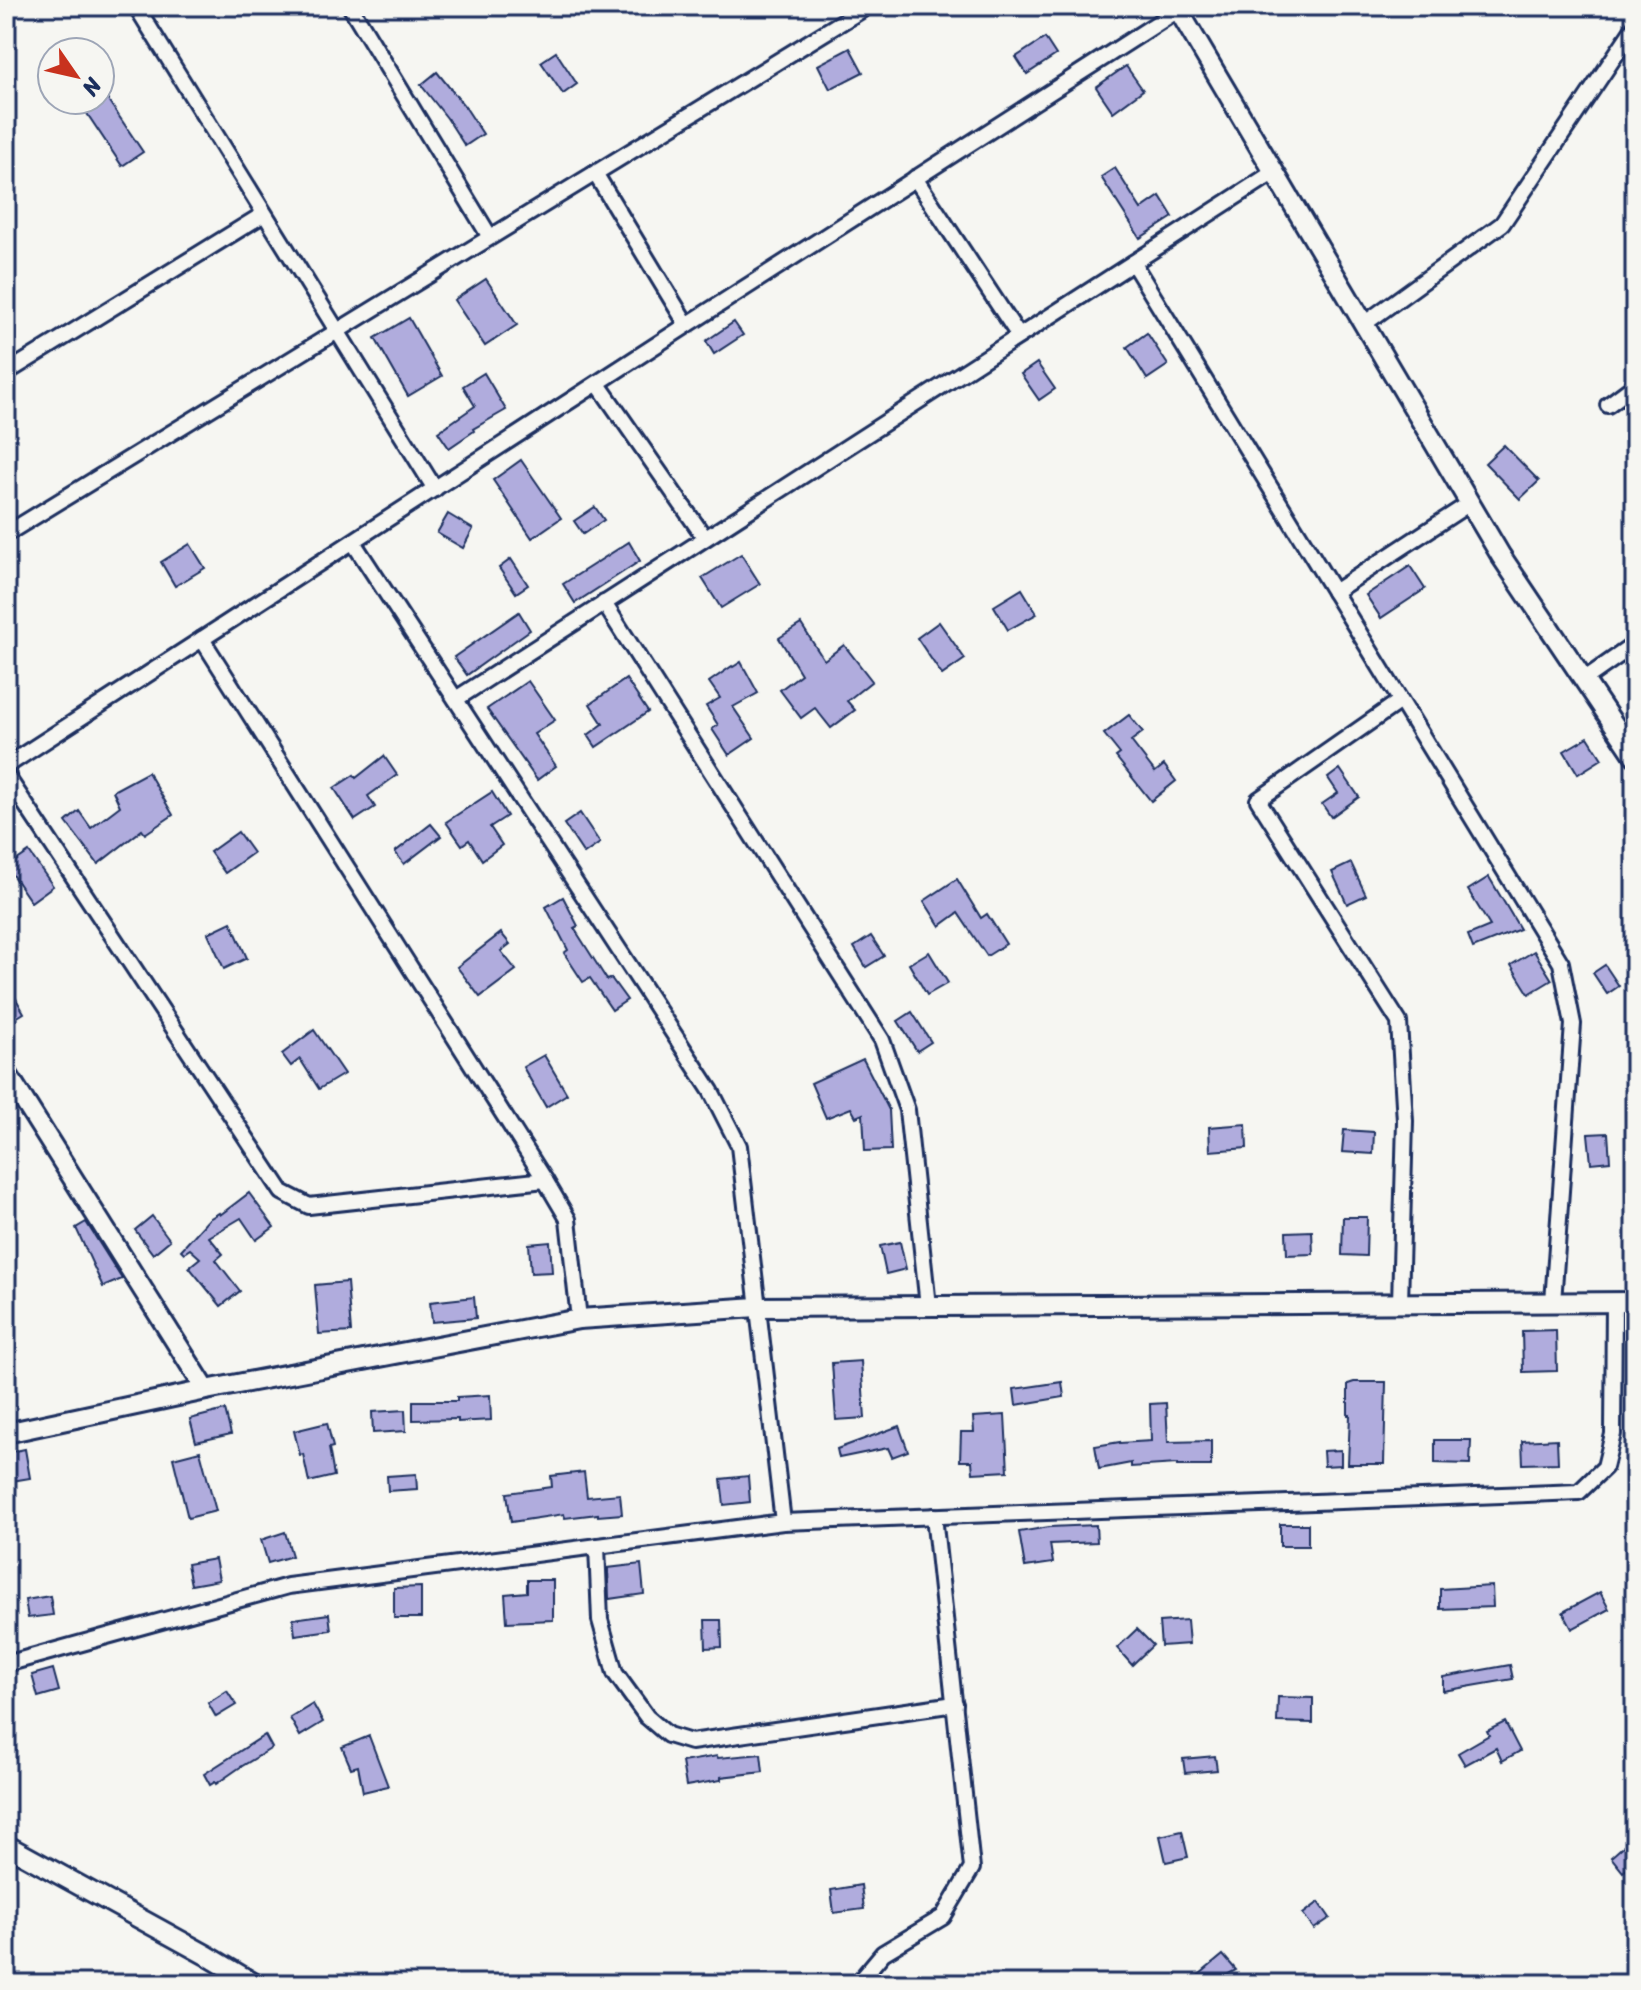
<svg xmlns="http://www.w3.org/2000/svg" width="1641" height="1990" viewBox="0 0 1641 1990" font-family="Sriracha,sans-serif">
<rect width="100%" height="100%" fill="#f6f6f2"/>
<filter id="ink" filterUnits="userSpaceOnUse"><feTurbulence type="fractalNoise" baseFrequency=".0125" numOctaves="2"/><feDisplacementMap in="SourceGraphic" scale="16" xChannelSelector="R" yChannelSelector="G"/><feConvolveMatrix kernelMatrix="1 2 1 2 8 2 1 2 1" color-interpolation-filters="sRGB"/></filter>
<g filter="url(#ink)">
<g fill="#b0acdd" stroke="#1b2f5e" stroke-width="2">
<path d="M1045,38L1056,55L1027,74L1016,57Z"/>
<path d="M850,48L863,72L830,89L818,65Z"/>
<path d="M556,52L577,84L563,94L541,62Z"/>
<path d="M1126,66L1143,90L1113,112L1096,87Z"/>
<path d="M437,72L466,108L483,134L465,146L447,118L421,85Z"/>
<path d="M78,100H108L143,152L122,166Z"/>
<path d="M1115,168L1141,209L1160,196L1173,217L1140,238L1101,177Z"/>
<path d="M486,279L517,325L485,346L454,300Z"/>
<path d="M409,318L442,376L408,396L375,338Z"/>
<path d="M734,322L743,335L714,354L706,341Z"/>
<path d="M1147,333L1168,365L1147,379L1127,347Z"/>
<path d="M1037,363L1055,389L1039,400L1021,374Z"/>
<path d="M484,373L506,410L473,429L474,431L449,448L438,432L475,406L463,386Z"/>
<path d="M1504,445L1539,481L1520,499L1485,463Z"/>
<path d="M521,460L561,518L532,538L493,480Z"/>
<path d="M595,507L604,520L583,534L574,521Z"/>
<path d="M448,514L473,529L463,548L437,533Z"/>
<path d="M629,542L640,561L575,603L563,584Z"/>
<path d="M190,544L205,568L175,586L161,562Z"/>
<path d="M741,554L760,584L721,608L702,578Z"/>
<path d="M511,559L528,585L516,593L499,568Z"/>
<path d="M1410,566L1425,589L1381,618L1366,595Z"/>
<path d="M1022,589L1037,614L1008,630L994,606Z"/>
<path d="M519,612L530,630L467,675L454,657Z"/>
<path d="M939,622L965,659L942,675L917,638Z"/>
<path d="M801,624L824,660L844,645L872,681L847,701L855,710L831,728L815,708L801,718L780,690L801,674L779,638Z"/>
<path d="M741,662L758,693L733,707L754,738L729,755L712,729L718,725L706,706L720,698L709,682L732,666L733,667Z"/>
<path d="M626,679L648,712L596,747L588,735L603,724L590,704Z"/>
<path d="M528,681L555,720L534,734L556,766L537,780L487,709Z"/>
<path d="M1129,715L1143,732L1131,741L1155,772L1164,765L1176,781L1151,801L1116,757L1120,754L1104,734Z"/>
<path d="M1588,737L1602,759L1578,774L1564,751Z"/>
<path d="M384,756L397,775L368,796L375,807L355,820L334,788L354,775L356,778Z"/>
<path d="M1340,769L1359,797L1331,817L1322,804L1338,793L1328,778Z"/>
<path d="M148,772L173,815L145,834L142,830L98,864L66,822L79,811L91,828L120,806L113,791Z"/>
<path d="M492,792L507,816L490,827L502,845L482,860L469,840L462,845L446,822Z"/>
<path d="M580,813L600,843L584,854L564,824Z"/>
<path d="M431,824L441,836L404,864L395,852Z"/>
<path d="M238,832L253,853L225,873L210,852Z"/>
<path d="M29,852L53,886L31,902L7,867Z"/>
<path d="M1351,863L1366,895L1347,904L1332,872Z"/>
<path d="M1489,877L1520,929L1473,948L1468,935L1490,926L1468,890Z"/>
<path d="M957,879L981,918L987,914L1006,944L987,956L958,913L940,926L924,901Z"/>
<path d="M563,897L578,926L574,928L607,980L611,978L627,1000L612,1010L590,978L583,982L564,953L568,950L546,907Z"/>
<path d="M231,922L247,958L224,969L208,933Z"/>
<path d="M501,933L510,944L501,951L516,970L480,997L457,967Z"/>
<path d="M871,936L884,956L866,967L854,947Z"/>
<path d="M1534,951L1552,980L1529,994L1511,965Z"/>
<path d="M929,952L948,983L927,995L909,964Z"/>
<path d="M1605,965L1619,986L1607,994L1593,973Z"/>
<path d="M6,981L24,1013L6,1024Z"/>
<path d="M912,1012L931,1042L917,1051L898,1021Z"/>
<path d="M314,1030L344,1074L319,1089L300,1059L291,1066L282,1054Z"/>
<path d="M544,1055L567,1094L546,1107L523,1067Z"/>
<path d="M863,1059L889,1110L891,1150L865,1151L863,1114L856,1117L851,1108L826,1118L811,1083Z"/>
<path d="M1246,1124L1247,1148L1210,1151L1209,1127Z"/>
<path d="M1344,1130L1374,1132L1373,1154L1342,1152Z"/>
<path d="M1608,1133L1610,1161L1591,1163L1588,1134Z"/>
<path d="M249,1193L274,1227L256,1240L241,1218L209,1237L223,1254L216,1260L240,1291L221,1306L189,1267L200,1258L190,1249L184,1253L181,1250L209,1219L219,1213L220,1215Z"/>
<path d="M152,1216L170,1240L153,1254L135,1230Z"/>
<path d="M1343,1217H1367L1366,1256L1342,1255Z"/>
<path d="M86,1222L122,1279L103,1287L76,1228Z"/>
<path d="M1312,1231L1313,1254L1287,1255L1286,1232Z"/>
<path d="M550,1242L552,1272L531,1273L529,1244Z"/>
<path d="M900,1242L906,1269L886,1274L880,1246Z"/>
<path d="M347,1282L351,1332L319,1334L315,1285Z"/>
<path d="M474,1297L476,1318L432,1322L430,1302Z"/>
<path d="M1556,1330L1557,1371L1523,1372L1522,1331Z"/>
<path d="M861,1361L865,1418L836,1420L832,1363Z"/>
<path d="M1062,1382L1064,1397L1016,1405L1014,1389Z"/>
<path d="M1354,1382H1386L1384,1464H1348L1350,1415H1348V1384Z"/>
<path d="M490,1395L491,1420L458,1422V1419L413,1420V1401H457V1397Z"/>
<path d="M1166,1403L1168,1442L1211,1441V1466H1177V1464L1131,1467V1463L1099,1469L1095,1446L1120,1442V1443L1151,1441L1150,1404Z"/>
<path d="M225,1410L231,1434L196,1442L190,1419Z"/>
<path d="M405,1410L406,1431L373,1433L372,1412Z"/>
<path d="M1005,1415L1008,1471L973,1473L972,1461H960L961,1432H974L973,1417Z"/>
<path d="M327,1423L333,1447L329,1448L334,1476L309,1482L303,1454L300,1455L294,1431Z"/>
<path d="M899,1426L908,1451L892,1457L888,1448L839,1458L837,1449Z"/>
<path d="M1557,1439L1558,1463L1523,1464L1522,1441Z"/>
<path d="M1435,1440H1471L1470,1464L1435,1463Z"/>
<path d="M25,1449L30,1478L6,1482V1453Z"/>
<path d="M1341,1450V1465L1324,1466L1323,1451Z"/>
<path d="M200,1451L216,1511L188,1518L173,1458Z"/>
<path d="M584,1472L587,1497L620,1494L622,1514L598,1516V1514L565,1518L564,1514L511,1522L507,1493L552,1487L551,1476Z"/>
<path d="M416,1474L417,1489L388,1491L387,1476Z"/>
<path d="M748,1476L750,1502L724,1505L721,1479Z"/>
<rect x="1280" y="1524" width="28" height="22"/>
<path d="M1096,1525L1097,1542L1050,1544L1053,1563L1025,1567L1019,1532L1049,1527Z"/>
<path d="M285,1532L292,1556L268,1563L261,1540Z"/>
<path d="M215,1559L219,1580L191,1585L187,1564Z"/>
<path d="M641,1564L644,1594L609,1599L608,1568Z"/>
<path d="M527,1580H553V1620L507,1622L505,1594L527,1592Z"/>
<path d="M1492,1586L1493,1607L1440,1609V1589Z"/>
<path d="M421,1587V1618H394V1588Z"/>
<path d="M1600,1592L1609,1609L1572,1629L1563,1612Z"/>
<path d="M50,1596L53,1615L28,1618L25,1600Z"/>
<path d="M329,1614L331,1630L295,1635L293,1619Z"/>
<path d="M705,1620H721L722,1647L706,1648Z"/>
<path d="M1187,1620L1189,1644L1161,1646L1159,1622Z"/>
<path d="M1137,1629L1153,1645L1132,1665L1117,1648Z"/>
<path d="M1510,1665L1513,1679L1443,1691V1677Z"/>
<path d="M53,1669L59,1691L38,1697L32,1675Z"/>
<path d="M227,1691L236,1705L216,1717L208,1703Z"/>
<path d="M1278,1697L1313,1698V1723L1277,1722Z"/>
<path d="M313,1704L323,1722L300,1736L290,1718Z"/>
<path d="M1505,1722L1520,1751L1502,1761L1496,1748L1465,1765L1458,1753L1489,1735L1487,1731Z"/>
<path d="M265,1735L272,1748L239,1768L216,1784L215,1782L210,1785L204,1774Z"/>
<path d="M369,1736L388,1786L363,1792L358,1766L351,1768L342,1747Z"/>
<path d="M761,1754L763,1772L721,1777V1780L686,1786L682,1762L717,1756L718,1758Z"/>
<path d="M1215,1756L1217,1770L1185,1773L1183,1759Z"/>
<path d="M1182,1831L1188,1857L1166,1862L1160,1836Z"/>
<path d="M1628,1842L1635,1850V1862L1623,1872L1611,1857Z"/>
<path d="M861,1885L864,1909L834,1913L831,1890Z"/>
<path d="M1319,1902L1330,1918L1314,1929L1303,1914Z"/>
<path d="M1223,1955L1236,1970L1210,1984H1188Z"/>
</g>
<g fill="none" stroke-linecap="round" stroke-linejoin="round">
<g stroke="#1b2f5e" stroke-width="20">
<g id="minor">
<path d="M136,6L435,489"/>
<path d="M350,6L490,237"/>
<path d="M6,7L8,6"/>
<path d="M595,173L687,325"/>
<path d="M915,178L1019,336"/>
<path d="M1133,263L1561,963L1573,1024L1553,1302"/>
<path d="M1364,324L1502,224L1635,26"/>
<path d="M6,373L264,214"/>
<path d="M598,384L705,538"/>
<path d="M1608,405L1635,385"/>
<path d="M6,534L868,6"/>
<path d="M353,542L711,1091L739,1146L783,1522"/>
<path d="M1334,592L1470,503"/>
<path d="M604,603L882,1040L907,1110L928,1306"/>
<path d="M202,639L545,1180L568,1219L579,1319"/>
<path d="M1585,679L1635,644"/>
<path d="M456,699L1274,172"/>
<path d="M1400,701L1258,800L1399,1022L1405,1121L1400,1303"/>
<path d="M6,766L687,325L1178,10"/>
<path d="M6,775L282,1192L309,1206L545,1180"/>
<path d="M597,1546L600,1620L615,1673L647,1717L668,1735L691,1742L955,1704"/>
<path d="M6,1664L288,1586L783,1522L1579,1492L1605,1467L1613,1434L1614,1302"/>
<path d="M857,1984L883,1953L943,1917L972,1868L934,1516"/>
</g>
</g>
<g stroke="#1b2f5e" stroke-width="24">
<g id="tertiary">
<path d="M1176,6L1501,556L1635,756"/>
<path d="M6,1072L206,1390"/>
<path d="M6,1433L206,1390L579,1319L757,1307L1635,1302"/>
<path d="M6,1845L208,1956L255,1984"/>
</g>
</g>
<use href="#minor" stroke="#f6f6f2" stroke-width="14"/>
<use href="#tertiary" stroke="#f6f6f2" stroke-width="18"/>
</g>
</g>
<rect width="1641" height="1990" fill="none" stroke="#f6f6f2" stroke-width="32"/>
<rect x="16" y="16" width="1609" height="1958" fill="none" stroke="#1b2f5e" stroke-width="3" filter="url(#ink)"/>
<g transform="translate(76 76) rotate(124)"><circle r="38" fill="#f6f6f2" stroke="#9ea6b7" stroke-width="2"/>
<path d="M0-6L14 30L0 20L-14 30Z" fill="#c8321e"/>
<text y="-12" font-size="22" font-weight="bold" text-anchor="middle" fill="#1b2f5e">N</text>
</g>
</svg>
